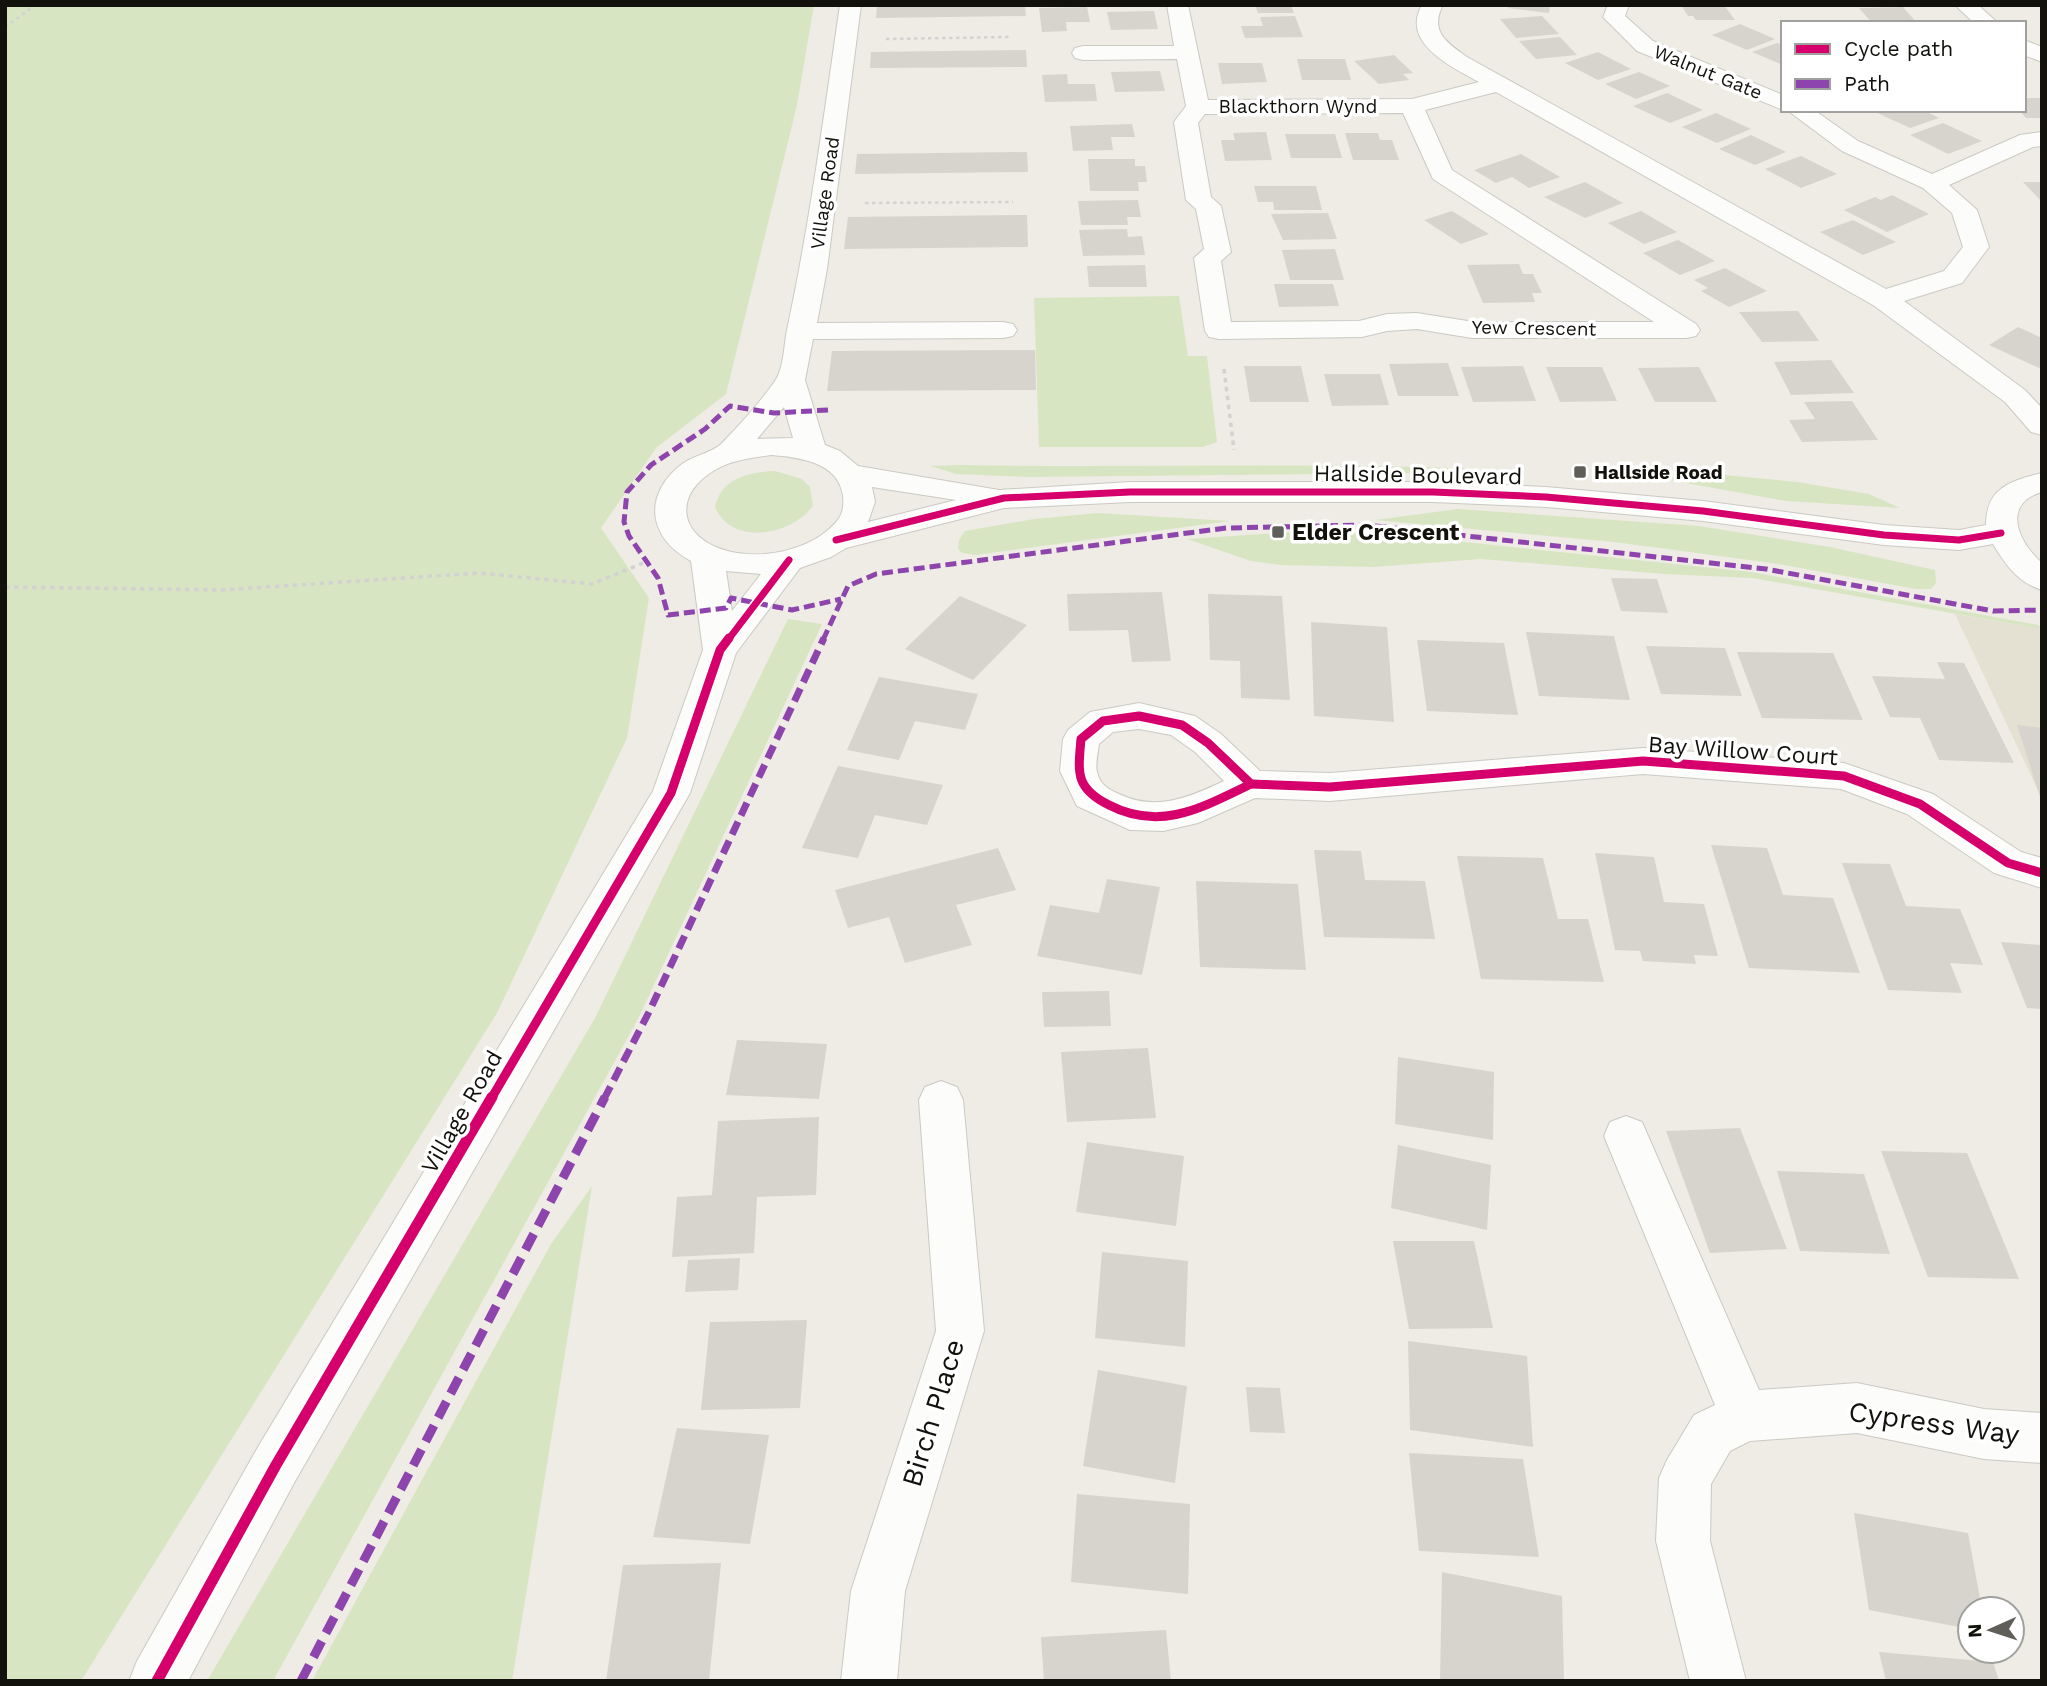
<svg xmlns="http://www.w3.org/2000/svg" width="2047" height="1686" viewBox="0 0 2047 1686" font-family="'Work Sans',sans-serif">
<rect width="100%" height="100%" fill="#eeece4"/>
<path fill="#e4e0d2" d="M1955,614L2042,629V799Z"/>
<g fill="#d8e5c3">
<path d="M5,5H814L797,105L726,394L656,448L601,528L649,598L627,738L497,1013L81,1681H5Z"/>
<path d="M1179,296L1188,356H1207L1217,442L1203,447H1039L1034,298Z"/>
<path d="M961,465C1134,468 1307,462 1480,469L1417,473L1028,477L956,474L930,466Z"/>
<path d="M775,471L802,479L810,487L813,506C792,535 732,547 715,507C721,478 750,472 775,471Z"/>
<path d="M1693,472L1797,482L1869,494L1900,508L1786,501L1636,474Z"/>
<path d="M1458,509L1699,526L1830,547L1935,570L1936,583L1931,589H1916L1772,563L1614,542L1375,520Z"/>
<path d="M1098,513L1230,521L975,555L962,553L958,549L959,540L965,531L1034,519Z"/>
<path d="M1308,531L1370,532L1751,572L2038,625L2042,629L1752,578L1664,574L1481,559L1373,567L1281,565L1251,561L1187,539Z"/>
<path d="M788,619L822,624L638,1019L273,1681H207L595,1018Z"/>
<path d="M592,1186L512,1681H312L551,1244Z"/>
</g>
<g fill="#d7d4ce">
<path d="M877,5H1025L1026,16L876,18Z"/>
<path d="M1255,5H1291L1294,13H1258Z"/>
<path d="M1509,5H1550L1549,13L1508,8Z"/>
<path d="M1681,5H1724L1735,20H1696L1693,16H1688Z"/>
<path d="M1087,7L1090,22H1066L1067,31L1042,32L1039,8Z"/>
<path d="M1903,7L1917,23H1872L1859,8Z"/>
<path d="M1154,11L1158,29L1111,30L1107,12Z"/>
<path d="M1295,16L1303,37L1245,38L1241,26H1263L1260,17Z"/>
<path d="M1542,16L1559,34L1516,38L1500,19Z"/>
<path d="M1740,24L1775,39L1747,50L1712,35Z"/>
<path d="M1560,37L1577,55L1536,59L1519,41Z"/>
<path d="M1777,43L1783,45V65L1752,52Z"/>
<path d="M1026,50L1027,67L870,68L871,52Z"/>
<path d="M1598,52L1631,69L1598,80L1565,63Z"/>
<path d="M1394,55L1413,73L1403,74L1409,80L1379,84L1354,61Z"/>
<path d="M1297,59H1345L1351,80H1302Z"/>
<path d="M1218,63H1262L1267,82L1222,84Z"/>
<path d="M1160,71L1165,91L1115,92L1111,72Z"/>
<path d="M1639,72L1670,86L1636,99L1605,84Z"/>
<path d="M1067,74L1068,84H1095L1097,101L1045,102L1042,75Z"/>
<path d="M1667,93L1703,110L1670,123L1633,106Z"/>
<path d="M2024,98H2042V118H2026L2019,110H2024Z"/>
<path d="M1871,110H1923L1939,118L1910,128Z"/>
<path d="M1716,113L1751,129L1717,143L1682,127Z"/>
<path d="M1943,123L1982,141L1948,154L1910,135Z"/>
<path d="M1132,124L1135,137H1111L1113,150L1073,151L1070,126Z"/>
<path d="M1266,132L1272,160L1225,161L1221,140H1235L1233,133Z"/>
<path d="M1345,133H1378L1380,140H1392L1399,160H1353Z"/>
<path d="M1285,134H1335L1342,158H1291Z"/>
<path d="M1751,135L1786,152L1755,165L1719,149Z"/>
<path d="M1027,152L1028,172L855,174L857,154Z"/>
<path d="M1521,154L1560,177L1529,188L1512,177L1496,183L1474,170Z"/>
<path d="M1801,156L1837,174L1801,188L1765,169Z"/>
<path d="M1088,159H1135V166H1145L1147,182H1138L1139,191H1090Z"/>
<path d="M1585,182L1623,203L1585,218L1544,197Z"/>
<path d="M2023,182H2042V202Z"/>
<path d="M1254,186H1316L1322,210H1274L1273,202H1258Z"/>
<path d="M1892,195L1929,214L1887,232L1844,210L1875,197L1881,200Z"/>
<path d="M1138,200L1141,217H1127L1128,225H1081L1078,201Z"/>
<path d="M1452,211L1489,234L1461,244L1424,220Z"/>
<path d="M1641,211L1677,232L1644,244L1608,223Z"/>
<path d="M1328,213L1337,239L1283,240L1271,214Z"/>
<path d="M1027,215L1028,247L844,249L848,217Z"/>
<path d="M1853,220L1896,242L1863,255L1820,232Z"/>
<path d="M1127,229L1128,237L1142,236L1145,255L1083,256L1079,230Z"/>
<path d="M1678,240L1715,261L1680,275L1643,253Z"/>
<path d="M1335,249L1344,280H1290L1282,250Z"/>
<path d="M1519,264L1523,274H1533L1542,293H1532L1535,302L1483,303L1467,265Z"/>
<path d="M1145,265L1147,287H1089L1087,266Z"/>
<path d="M1725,268L1767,291L1729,307L1701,291L1708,288L1694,280Z"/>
<path d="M1274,284H1333L1339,306L1279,307Z"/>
<path d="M1798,311L1819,341L1762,342L1739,312Z"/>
<path d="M2018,327L2042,338V367L2039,368L1989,345Z"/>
<path d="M1035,350L1036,390L827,391L832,351Z"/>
<path d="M1831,360L1854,393L1791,395L1774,362Z"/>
<path d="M1448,363L1459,396H1398L1389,364Z"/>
<path d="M1244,366H1301L1309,402H1250Z"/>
<path d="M1523,366L1536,401L1473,402L1461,367Z"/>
<path d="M1546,367H1602L1617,401L1560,402Z"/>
<path d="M1699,367L1717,402H1655L1638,368Z"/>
<path d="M1324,374H1380L1389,405L1332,406Z"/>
<path d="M1852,401L1878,440L1802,442L1789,420L1815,419L1804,402Z"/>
<path d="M1611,578L1657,579L1668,613L1621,611Z"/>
<path d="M1162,592L1171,661L1132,662L1128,630L1069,631L1067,594Z"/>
<path d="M1208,594L1282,596L1290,700L1241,698L1240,661L1210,660Z"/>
<path d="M960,596L1027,625L973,680L905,649Z"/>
<path d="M1311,622L1387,627L1394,722L1314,716Z"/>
<path d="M1526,632L1614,636L1630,700L1539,696Z"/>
<path d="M1417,640L1504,643L1518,715L1427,711Z"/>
<path d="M1646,646L1725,648L1742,696L1661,694Z"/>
<path d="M1737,652L1833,653L1863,720L1762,718Z"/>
<path d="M1937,662L1964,663L2014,763L1939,760L1920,718L1890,717L1872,676L1945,679Z"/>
<path d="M879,677L978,694L965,730L915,721L899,760L847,750Z"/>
<path d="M2017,725L2042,728V799L2041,800Z"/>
<path d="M838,766L943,785L927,825L875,815L858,858L802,848Z"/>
<path d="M1711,845L1767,848L1783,895L1833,898L1860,973L1749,968Z"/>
<path d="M998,848L1016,890L956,905L972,945L905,963L889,917L848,928L835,890Z"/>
<path d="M1314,850L1361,851L1365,880L1425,881L1435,939L1324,937Z"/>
<path d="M1595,853L1654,857L1664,902L1704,904L1718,956L1694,955L1696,964L1643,961L1640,951L1615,950Z"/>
<path d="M1457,856L1543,858L1558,919H1588L1604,982L1481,979Z"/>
<path d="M1842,863L1890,864L1906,906L1960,909L1983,965L1950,963L1962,993L1888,990Z"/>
<path d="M1107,879L1160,887L1142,975L1037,956L1050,905L1099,913Z"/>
<path d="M1196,881L1298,884L1306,970L1200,967Z"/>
<path d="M2001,942L2042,945V1009L2027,1008Z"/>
<path d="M1109,991L1111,1026L1044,1027L1042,992Z"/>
<path d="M737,1040L827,1044L819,1099L726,1095Z"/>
<path d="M1148,1048L1156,1118L1067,1122L1061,1052Z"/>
<path d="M1398,1057L1494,1072L1493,1140L1395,1124Z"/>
<path d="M819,1117L816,1195L757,1197L754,1253L672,1257L677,1197L712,1195L718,1121Z"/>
<path d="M1740,1128L1787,1249L1710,1253L1666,1131Z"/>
<path d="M1087,1142L1184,1156L1176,1226L1076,1212Z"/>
<path d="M1398,1145L1491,1165L1487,1230L1391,1208Z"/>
<path d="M1881,1151L1967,1153L2019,1279L1928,1277Z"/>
<path d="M1777,1171L1864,1174L1890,1254L1800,1251Z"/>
<path d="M1393,1241H1474L1493,1328L1409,1329Z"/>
<path d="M1102,1252L1188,1261L1185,1347L1095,1338Z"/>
<path d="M740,1258L738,1290L685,1292L688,1260Z"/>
<path d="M807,1320L800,1408L701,1410L710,1322Z"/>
<path d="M1408,1341L1527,1356L1533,1447L1410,1430Z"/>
<path d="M1098,1370L1187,1386L1175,1483L1083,1466Z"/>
<path d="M1246,1387L1280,1388L1285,1433L1250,1432Z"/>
<path d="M677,1428L769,1435L750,1544L653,1537Z"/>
<path d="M1409,1453L1523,1459L1539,1557L1419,1551Z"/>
<path d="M1077,1494L1190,1504L1188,1594L1071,1582Z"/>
<path d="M1854,1513L1968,1533L1982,1609H1970V1629L1869,1610Z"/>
<path d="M721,1563L709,1681H606L623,1565Z"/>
<path d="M1442,1572L1562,1596L1564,1681H1440Z"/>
<path d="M1166,1630L1171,1681H1044L1041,1637Z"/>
<path d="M1879,1652L1993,1662L1999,1681H1886Z"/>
</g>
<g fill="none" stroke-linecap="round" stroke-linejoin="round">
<g stroke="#cbc9c3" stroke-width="2">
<g id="minor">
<path d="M840,5H861L827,269L817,323L1003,322L1013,324L1017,330L1013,336L1003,338L813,339L805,380L825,445L840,451L858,466L999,490L1130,482H1433L1546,487L1703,501L1884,525L1959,530L1986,525C1986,488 2010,481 2042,473V492C2001,504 2018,542 2042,563V590C2018,583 2005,564 1993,544L1959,550L1884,545L1703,521L1546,507L1433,502H1130L1004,508L846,548L831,557L800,568L736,653L690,793L294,1483L188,1681H129L137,1661L258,1447L653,791L703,650L691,561C648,538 642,495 682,464C693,456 710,453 720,445C737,428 761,401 775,381C784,368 784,344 787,330C810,223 824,114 840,5ZM784,407L793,438L757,439ZM771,455C798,457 839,462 843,496C844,504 843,514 837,521C812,551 760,561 724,550C678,536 673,494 715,470C731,460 752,458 771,455ZM872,487L956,500L868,522L875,502ZM726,571L761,574L732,611Z"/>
<path d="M1167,5H1188L1208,100L1412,99L1479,82C1452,67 1400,43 1422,5H1443C1429,31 1447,43 1467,57L1886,289L1944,271L1963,247L1952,213L1923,188L1842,151L1787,110H1814L1858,141L1932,174L2020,135L2042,132V146L2033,147L1949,185L1977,210L1989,247L1962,283L1904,301L2025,390L2042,408V435L2031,432L2005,402L1873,305L1496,92L1425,110L1452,170L1696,324L1700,330L1696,336L1686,338H1472L1417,329L1387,331L1362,337L1219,339L1209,337L1205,331L1194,258L1204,249L1196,209L1186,200L1174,122L1186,106L1177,59L1083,60L1075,58L1072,53L1075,48L1083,46H1174ZM1403,113L1433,179L1654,322H1474L1417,313L1387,314L1359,321L1231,322L1221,261L1231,252L1221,206L1211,197L1198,123L1205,114Z"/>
<path d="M1608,5H1629L1625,16L1653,41L1783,95V110L1637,51L1603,17Z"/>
<path d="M1955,5H1978L1998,23H1974Z"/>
<path d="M2024,40L2042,47V62L2024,55Z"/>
<path d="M1139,703L1195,716L1221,734L1260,771L1330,773L1643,748L1844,763L1933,794L2021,852L2042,858V888L1994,873L1907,814L1841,789L1643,774L1330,801L1255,798L1198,823L1163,831L1130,830L1077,806L1060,771L1063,739L1068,730L1090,712ZM1139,729L1171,735L1195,752L1224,781C1190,797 1156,812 1119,794C1108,789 1100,785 1097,772C1095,764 1098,752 1099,744L1113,732Z"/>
<path d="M941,1081L957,1087L963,1100L984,1331L905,1591L897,1681H841L851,1591L936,1331L919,1100L925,1087Z"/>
<path d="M1626,1116L1642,1122L1759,1390L1857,1383L1984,1409L2042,1413V1463L1984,1459L1857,1433L1750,1441L1730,1451L1711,1484L1710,1541L1746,1681H1690L1656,1541L1659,1478L1667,1460L1694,1415L1715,1405L1604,1136L1610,1122Z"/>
</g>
</g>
<g stroke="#d3d2d0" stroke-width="2.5" stroke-dasharray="3.5 3.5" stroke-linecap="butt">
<path d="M5,27L35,5"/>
<path d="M886,39L1009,37"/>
<path d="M865,203L1013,202"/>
</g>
<g stroke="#d3d2d0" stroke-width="3.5" stroke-dasharray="4.5 4.5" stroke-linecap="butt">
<path d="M1224,369L1234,450"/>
<path d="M5,587L222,590L479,573L592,584L643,563"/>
</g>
<use href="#minor" fill="#fcfcfb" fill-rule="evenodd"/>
<g stroke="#8e44ad" stroke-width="5" stroke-dasharray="11 5" stroke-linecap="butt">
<path d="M828,410L774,413L730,406L705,429L651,465L627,492L624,522L629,536L658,578L668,615L726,608L731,598L792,610L841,599"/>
<path d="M823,640L848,586L876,574L1226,528L1367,525L1766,569L1993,611L2042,610"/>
</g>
<path stroke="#8e44ad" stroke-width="7" stroke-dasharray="14 7" stroke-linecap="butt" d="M604,1099L649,1012L824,638"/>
<path stroke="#8e44ad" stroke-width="9" stroke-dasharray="18 9" stroke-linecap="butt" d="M301,1681L605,1097"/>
<g stroke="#fff" stroke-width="10">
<g id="cycleway-far2">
<path d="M836,540L1004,498L1130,492H1433L1546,497L1703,511L1884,535L1959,540L2001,533"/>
<path d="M728,640L789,560"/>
</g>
</g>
<g stroke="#fff" stroke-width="13">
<g id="cycleway-far1">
<path d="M1139,716L1182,725L1208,743L1251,784C1203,807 1161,832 1109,805C1075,788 1078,773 1081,739L1103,721Z"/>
<path d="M1251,784L1330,787L1643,761L1844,776L1920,804L2008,863L2042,873"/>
<path d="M491,1099L671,793L720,650L729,638"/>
</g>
</g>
<g stroke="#fff" stroke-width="16">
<path id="cycleway" d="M157,1681L276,1465L492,1097"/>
</g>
<use href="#cycleway-far2" stroke="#d6006c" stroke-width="7"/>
<use href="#cycleway-far1" stroke="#d6006c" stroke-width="9"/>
<use href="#cycleway" stroke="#d6006c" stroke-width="11"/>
</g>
<g fill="#5f5e58" stroke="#fff" stroke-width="2.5">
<rect x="1573" y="465" width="14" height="14" rx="3.5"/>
<rect x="1271" y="525" width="14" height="14" rx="3.5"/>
</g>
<g text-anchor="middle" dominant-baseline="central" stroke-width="7" stroke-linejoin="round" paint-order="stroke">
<g font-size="19" fill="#12110c" stroke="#fff">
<text transform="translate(1708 72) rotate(22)">Walnut Gate</text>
<text x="1298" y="106">Blackthorn Wynd</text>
<text transform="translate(825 193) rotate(-82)">Village Road</text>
<text transform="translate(1534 328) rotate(1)">Yew Crescent</text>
</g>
<g font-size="19" font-weight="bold" fill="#12110c" stroke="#fff" text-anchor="start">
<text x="1594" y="472">Hallside Road</text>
</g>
<g font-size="23" fill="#12110c" stroke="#fff">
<text transform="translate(1418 475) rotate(1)">Hallside Boulevard</text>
<text transform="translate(1743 751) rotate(4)">Bay Willow Court</text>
<text transform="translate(462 1112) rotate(-60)">Village Road</text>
</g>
<g font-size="23" font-weight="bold" fill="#12110c" stroke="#fff" text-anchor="start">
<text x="1292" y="532">Elder Crescent</text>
</g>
<g font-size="28" fill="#12110c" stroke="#fff">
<text transform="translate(933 1413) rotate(-73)">Birch Place</text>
<text transform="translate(1934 1423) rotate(8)">Cypress Way</text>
</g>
</g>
<rect width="2047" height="1686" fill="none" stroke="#12110c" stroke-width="14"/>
<rect x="1781" y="21" width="245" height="91" fill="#ffffff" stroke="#a0a09e" stroke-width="2"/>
<rect x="1795" y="44" width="35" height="10" fill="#d6006c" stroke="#a0a09e" stroke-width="2"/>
<text x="1844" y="56" font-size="21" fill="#12110c">Cycle path</text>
<rect x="1795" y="79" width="35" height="10" fill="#8e44ad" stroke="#a0a09e" stroke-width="2"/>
<text x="1844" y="91" font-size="21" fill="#12110c">Path</text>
<g transform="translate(1991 1630) rotate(267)"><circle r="33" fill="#ffffff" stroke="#a0a09e" stroke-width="2"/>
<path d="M0-5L12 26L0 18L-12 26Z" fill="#5f5e58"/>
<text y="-10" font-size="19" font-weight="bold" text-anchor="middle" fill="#12110c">N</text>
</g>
</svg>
